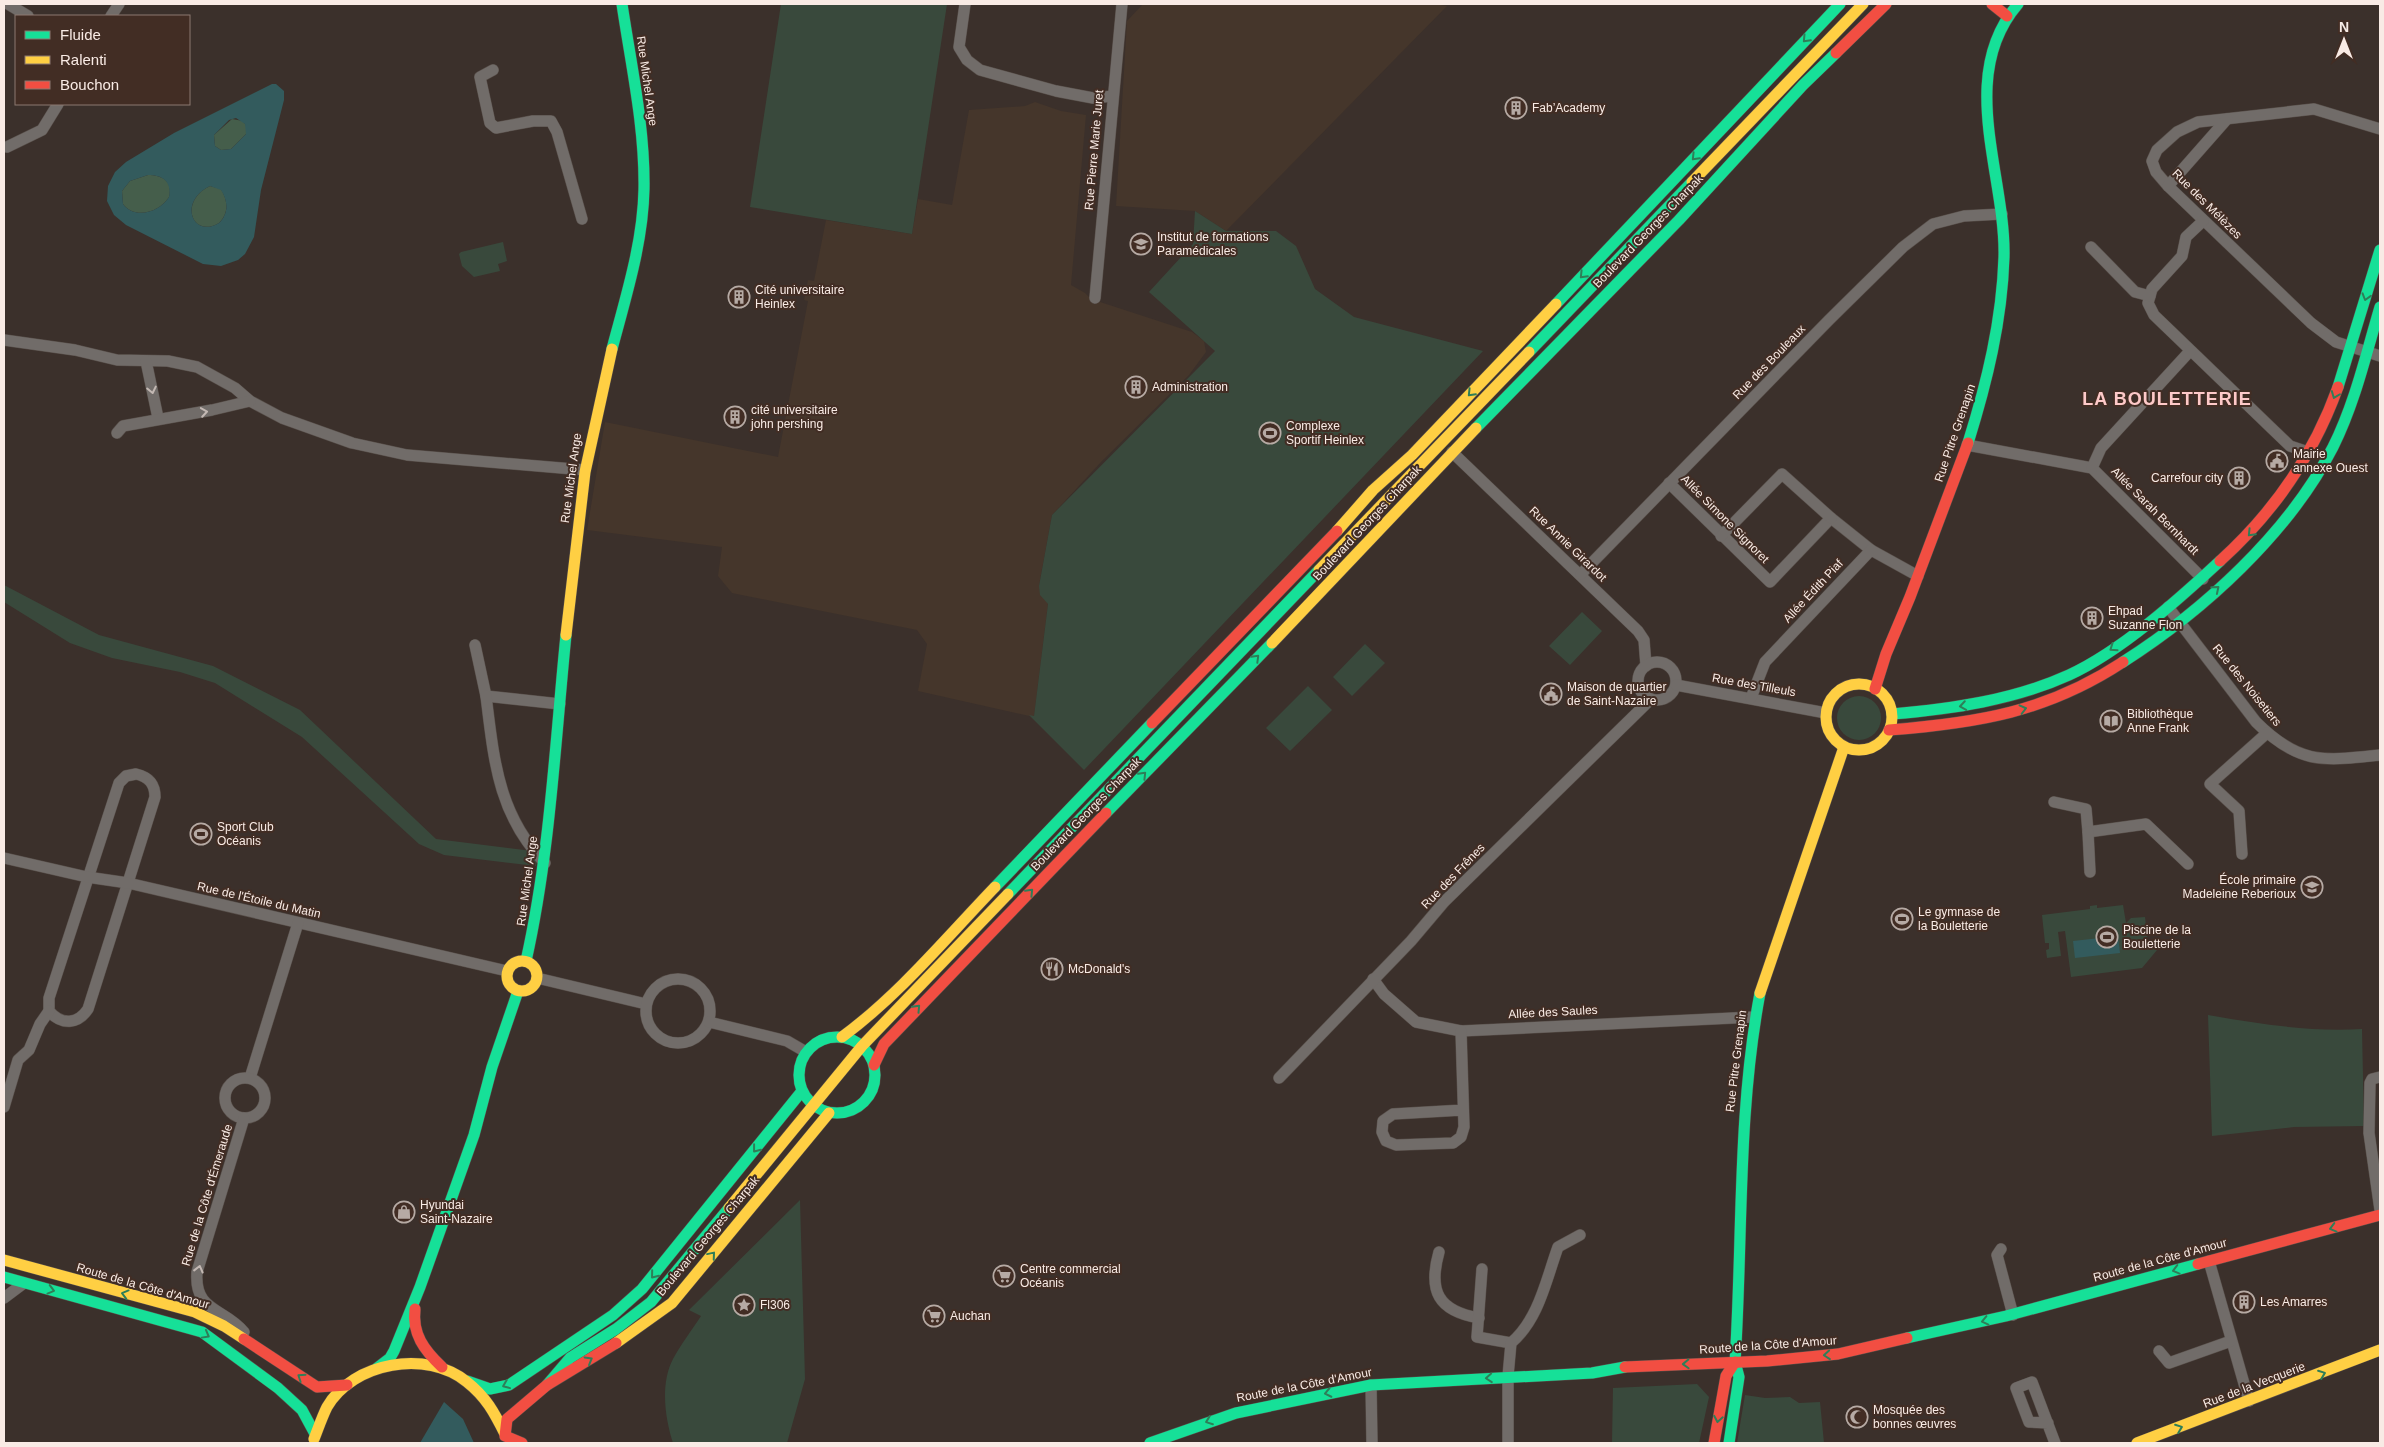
<svg xmlns="http://www.w3.org/2000/svg" width="2384" height="1447" viewBox="0 0 2384 1447" font-family="Arial,sans-serif">
<rect width="100%" height="100%" fill="#3b302b"/>
<g fill="#45362b">
<path d="M1143,4H1435L1447,6L1226,231L1195,211L1116,206L1127,21Z"/>
<path d="M1035,102L1061,111L1086,115L1071,285L1085,293L1091,299L1192,332L1204,341L1206,352L1189,375L1101,462L1052,515L1039,586L1048,604L1034,717L918,691L927,644L917,630L732,593L718,576L722,547L587,530L605,422L778,457L808,301L804,300L808,280L814,281L826,220L912,234L918,199L952,205L969,110L1025,106Z"/>
</g>
<g fill="#39493c">
<path d="M781,4H947L912,234L750,207Z"/>
<path d="M1195,211L1226,231H1276L1296,246L1315,289L1354,317L1483,351L1084,770L1029,715L1034,716L1048,604L1040,595L1039,586L1052,515L1215,351L1149,292L1193,244Z"/>
<path d="M503,242L507,261L498,264L500,271L474,277L462,266L459,254L461,252Z"/>
<path d="M4,585L99,635L213,666L300,710L436,839L540,852L536,866L444,855L419,844L302,737L215,683L180,672L112,658L70,643L4,602Z"/>
<path d="M1582,612L1602,631L1570,665L1549,646Z"/>
<path d="M1365,644L1385,663L1352,696L1333,677Z"/>
<path d="M1308,686L1332,710L1290,751L1266,728Z"/>
<circle cx="1859" cy="718" r="22"/>
<path d="M2097,905V908L2123,905L2126,923L2131,918L2145,917L2148,943L2157,950L2142,968L2071,977L2065,931L2058,932L2061,956L2047,958L2046,950L2049,949V943H2045L2042,915L2090,909V906Z"/>
<path d="M2208,1015C2260,1024 2309,1032 2362,1029L2364,1126L2294,1127L2212,1136Z"/>
<path d="M800,1200L805,1379L787,1443H673C665,1418 660,1384 673,1359C681,1344 692,1330 701,1316L689,1310Z"/>
<path d="M1697,1384L1709,1397L1699,1443H1612L1613,1388Z"/>
<path d="M1745,1395L1765,1398L1790,1397L1799,1403L1820,1402L1824,1443H1737Z"/>
</g>
<g fill="#455e4b">
<path d="M232,119L243,121L247,127L246,134L231,149L221,150L215,146L214,135Z"/>
<path d="M148,175C162,175 173,181 169,197C160,212 135,220 123,204L122,191L130,181Z"/>
<path d="M210,186L221,189C228,201 229,213 219,223C192,239 178,201 210,186Z"/>
</g>
<g fill="#335b5d" fill-rule="evenodd">
<path d="M272,84H276L284,91V100L261,190L254,237L245,254L238,260L221,266L203,264L126,225L114,215L107,201L108,186L115,172L126,162L174,133ZM236,118L245,124L246,134L231,149L221,150L215,146L214,135L229,120ZM148,175C162,175 172,181 169,197C160,212 135,220 123,204L122,191L130,181ZM210,186L221,190C228,201 229,213 219,223C192,239 178,201 210,186Z"/>
<path d="M2118,936L2120,953L2075,958L2073,941Z"/>
<path d="M444,1402L463,1419L474,1443H420Z"/>
</g>
<g fill="none" stroke-linecap="round" stroke-linejoin="round">
<g stroke="#584f4a" stroke-width="12">
<g id="street">
<path d="M8,4L28,16"/>
<path d="M965,4L959,47L967,60L980,70L1056,91L1093,98L1113,96"/>
<path d="M111,16L119,4"/>
<path d="M493,70L480,77L490,123L496,128L533,121H551L557,132L582,219"/>
<path d="M2380,129L2314,109L2198,122L2177,132L2157,150L2152,161L2156,172L2168,186L2311,323L2336,342L2380,356"/>
<path d="M7,147L42,130L58,104"/>
<path d="M2168,186L2227,119"/>
<path d="M2203,221L2186,237L2182,256L2152,289L2148,303L2154,315L2290,446L2308,452"/>
<path d="M2091,247L2135,292L2150,296"/>
<path d="M1095,298L1122,4"/>
<path d="M4,340L75,350L117,360L168,361L197,367L235,388L250,401L282,418L352,443L407,455L585,470"/>
<path d="M146,361L158,418"/>
<path d="M117,433L123,426L212,410L250,401"/>
<path d="M1967,445L2092,468L2203,579"/>
<path d="M1452,452L1638,631L1644,640L1646,666"/>
<path d="M2092,468L2101,448L2190,351"/>
<path d="M1669,483L1770,582L1831,518L1871,550"/>
<path d="M1721,536L1782,474L1831,518"/>
<path d="M1581,574L1829,320L1903,247L1933,224L1964,216L2002,214"/>
<path d="M2168,607L2256,722C2299,765 2323,761 2380,755"/>
<path d="M475,645L486,696L560,704"/>
<circle cx="1657" cy="681" r="19"/>
<path d="M1676,685L1826,713"/>
<path d="M486,696C494,760 498,815 545,863"/>
<path d="M1751,698L1765,662L1871,550L1918,576"/>
<path d="M136,774C149,777 155,784 155,797L88,1009C78,1024 62,1026 49,1011V998L119,783L126,776Z"/>
<path d="M2054,802L2086,809L2088,832L2146,824L2188,864"/>
<path d="M2088,832L2090,872"/>
<path d="M2242,854L2239,811L2210,784L2267,733"/>
<path d="M4,858L87,877L128,883L507,971"/>
<path d="M537,978L646,1004"/>
<circle cx="678" cy="1011" r="32"/>
<path d="M1373,979L1384,994L1416,1022L1461,1031L1754,1017"/>
<path d="M709,1022L787,1041L806,1052"/>
<path d="M1461,1031L1464,1127L1461,1137L1453,1143L1396,1145L1386,1141L1382,1132L1383,1121L1393,1114L1463,1110"/>
<path d="M2380,1077L2372,1079L2370,1083L2369,1133L2380,1210"/>
<path d="M250,1078L298,923"/>
<path d="M1279,1078L1411,941L1444,902L1651,699"/>
<circle cx="245" cy="1098" r="20"/>
<path d="M4,1107L18,1060L29,1050L40,1024L49,1011"/>
<path d="M2001,1249L1997,1255L2013,1315"/>
<path d="M1439,1252C1428,1291 1438,1311 1479,1318"/>
<path d="M2209,1261L2249,1401"/>
<path d="M1482,1269L1477,1337L1511,1343"/>
<path d="M4,1298L24,1283"/>
<path d="M244,1332C223,1307 194,1312 197,1272L244,1118"/>
<path d="M2159,1351L2169,1363L2231,1341"/>
<path d="M1371,1385L1372,1443"/>
<path d="M2048,1423L2029,1422L2016,1388L2032,1382L2055,1443"/>
<path d="M1508,1443V1376L1511,1343C1539,1319 1546,1280 1558,1247L1580,1235"/>
</g>
</g>
<g stroke="#584f4a" stroke-width="12">
<g id="fast">
<path d="M1556,304L1840,4"/>
<path d="M612,349C626,296 643,243 644,189C645,127 631,65 622,4"/>
<path d="M1529,352L1692,182"/>
<path d="M2338,387L2380,250"/>
<path d="M1476,428L1679,220L1803,85L1836,53"/>
<path d="M1968,443C1987,382 2002,321 2004,257C2006,175 1956,76 2018,4"/>
<path d="M2123,662C2203,611 2289,533 2333,447C2355,403 2366,354 2380,307"/>
<path d="M1892,714C1952,709 2014,700 2069,675C2121,651 2178,600 2220,561"/>
<path d="M1106,813L1272,643"/>
<path d="M995,887L1152,723"/>
<path d="M1008,894L1319,570"/>
<path d="M526,961C550,854 555,744 566,635"/>
<circle cx="837" cy="1075" r="38"/>
<path d="M4,1277L202,1332L278,1388L302,1410L315,1434"/>
<path d="M1907,1338L2006,1316L2198,1264"/>
<path d="M377,1368L390,1358L394,1351L420,1287L474,1135L492,1067L518,991"/>
<path d="M467,1381L490,1389L509,1385L613,1315L642,1289L802,1091"/>
<path d="M547,1385L570,1358L616,1329L651,1302L729,1208"/>
<path d="M1150,1443L1236,1413L1371,1385L1592,1373L1625,1367"/>
<path d="M1729,1443L1739,1377L1735,1362C1743,1239 1737,1115 1760,993"/>
</g>
</g>
<g stroke="#584f4a" stroke-width="12">
<g id="slow">
<path d="M1692,182L1863,4"/>
<path d="M1337,531L1373,490L1412,455L1556,304"/>
<path d="M1319,570L1529,352"/>
<path d="M566,635L585,472L612,349"/>
<path d="M1272,643L1476,428"/>
<circle cx="1859" cy="717" r="33"/>
<circle cx="522" cy="976" r="15"/>
<path d="M1760,993L1844,747"/>
<path d="M842,1037C899,995 946,938 995,887"/>
<path d="M729,1208L862,1046L1008,894"/>
<path d="M4,1260L195,1312L224,1326L244,1339"/>
<path d="M616,1343L672,1303L829,1113"/>
<path d="M314,1439C318,1429 322,1417 327,1407C353,1362 427,1349 467,1382C486,1397 494,1412 505,1434"/>
<path d="M2137,1443L2380,1350"/>
</g>
</g>
<g stroke="#584f4a" stroke-width="12">
<g id="jam">
<path d="M1992,4L2007,16"/>
<path d="M1836,53L1886,4"/>
<path d="M2220,561C2273,513 2314,454 2338,387"/>
<path d="M1875,689L1886,654L1910,597L1968,443"/>
<path d="M1152,723L1337,531"/>
<path d="M1889,730C1978,723 2047,712 2123,662"/>
<path d="M874,1065L884,1044L1106,813"/>
<path d="M2198,1264L2380,1215"/>
<path d="M415,1309C412,1334 424,1350 442,1367"/>
<path d="M244,1339L317,1387L347,1385"/>
<path d="M1625,1367L1767,1361L1838,1354L1907,1338"/>
<path d="M522,1443L505,1436L507,1419L547,1385L616,1343"/>
<path d="M1714,1443L1726,1376L1735,1362"/>
</g>
</g>
<use href="#street" stroke="#716c69" stroke-width="11"/>
<use href="#fast" stroke="#16e098" stroke-width="11"/>
<use href="#slow" stroke="#ffcf43" stroke-width="11"/>
<use href="#jam" stroke="#f24e42" stroke-width="11"/>
</g>
<defs><path id="oneway-chevron" d="M-2-3.5L2.5 0L-2 3.5" fill="none" stroke-width="1.6" stroke-linecap="round" stroke-linejoin="round" transform="scale(1.25)"/></defs>
<g stroke="#2e7e58">
<use href="#oneway-chevron" transform="translate(1806 39) rotate(133)"/>
<use href="#oneway-chevron" transform="translate(1695 157) rotate(134)"/>
<use href="#oneway-chevron" transform="translate(1583 275) rotate(134)"/>
<use href="#oneway-chevron" transform="translate(2366 297) rotate(107)"/>
<use href="#oneway-chevron" transform="translate(1471 393) rotate(134)"/>
<use href="#oneway-chevron" transform="translate(2335 395) rotate(111)"/>
<use href="#oneway-chevron" transform="translate(2251 533) rotate(134)"/>
<use href="#oneway-chevron" transform="translate(2216 589) rotate(-40)"/>
<use href="#oneway-chevron" transform="translate(2113 648) rotate(145)"/>
<use href="#oneway-chevron" transform="translate(1256 658) rotate(-45)"/>
<use href="#oneway-chevron" transform="translate(1963 706) rotate(171)"/>
<use href="#oneway-chevron" transform="translate(2023 709) rotate(-14)"/>
<use href="#oneway-chevron" transform="translate(1143 775) rotate(-46)"/>
<use href="#oneway-chevron" transform="translate(1030 892) rotate(-46)"/>
<use href="#oneway-chevron" transform="translate(917 1008) rotate(-47)"/>
<use href="#oneway-chevron" transform="translate(756 1149) rotate(128)"/>
<use href="#oneway-chevron" transform="translate(2333 1228) rotate(165)"/>
<use href="#oneway-chevron" transform="translate(712 1255) rotate(-50)"/>
<use href="#oneway-chevron" transform="translate(2176 1270) rotate(165)"/>
<use href="#oneway-chevron" transform="translate(654 1275) rotate(129)"/>
<use href="#oneway-chevron" transform="translate(51 1290) rotate(15)"/>
<use href="#oneway-chevron" transform="translate(125 1294) rotate(-165)"/>
<use href="#oneway-chevron" transform="translate(1985 1321) rotate(167)"/>
<use href="#oneway-chevron" transform="translate(206 1335) rotate(29)"/>
<use href="#oneway-chevron" transform="translate(1827 1355) rotate(175)"/>
<use href="#oneway-chevron" transform="translate(589 1360) rotate(-30)"/>
<use href="#oneway-chevron" transform="translate(1686 1364) rotate(178)"/>
<use href="#oneway-chevron" transform="translate(2322 1374) rotate(-21)"/>
<use href="#oneway-chevron" transform="translate(301 1377) rotate(-146)"/>
<use href="#oneway-chevron" transform="translate(1489 1378) rotate(176)"/>
<use href="#oneway-chevron" transform="translate(506 1385) rotate(158)"/>
<use href="#oneway-chevron" transform="translate(1328 1393) rotate(168)"/>
<use href="#oneway-chevron" transform="translate(1718 1419) rotate(100)"/>
<use href="#oneway-chevron" transform="translate(1209 1421) rotate(159)"/>
<use href="#oneway-chevron" transform="translate(2179 1428) rotate(-21)"/>
</g>
<g stroke="#c3b8b3">
<use href="#oneway-chevron" transform="translate(152 390) rotate(78)"/>
<use href="#oneway-chevron" transform="translate(204 412) rotate(-9)"/>
<use href="#oneway-chevron" transform="translate(199 1269) rotate(-76)"/>
</g>
<defs>
<g id="building-ring" transform="scale(1.125)"><circle r="9.5" fill="#422d24" stroke="#b6aaa4" stroke-width="1.5"/><path d="M-4-6H4V6H1V3H-1V6H-4ZM-2.5-4.3h1.7v1.8h-1.7ZM.8-4.3h1.7v1.8H.8ZM-2.5-1h1.7V.8h-1.7ZM.8-1h1.7V.8H.8Z" fill="#b6aaa4"/></g>
<g id="university-ring" transform="scale(1.125)"><circle r="9.5" fill="#422d24" stroke="#b6aaa4" stroke-width="1.5"/><path d="M0-5L7-2L0 1L-7-2ZM-4 1L0 2.5L4 1V4Q0 6-4 4Z" fill="#b6aaa4"/></g>
<g id="stadium-ring" transform="scale(1.125)"><circle r="9.5" fill="#422d24" stroke="#b6aaa4" stroke-width="1.5"/><path d="M0-5a6.5 5 0 1 0 0 10a6.5 5 0 1 0 0-10ZM-3.5-1.8h7v3.6h-7Z" fill="#b6aaa4"/></g>
<g id="civic-ring" transform="scale(1.125)"><circle r="9.5" fill="#422d24" stroke="#b6aaa4" stroke-width="1.5"/><path d="M-.6-6.5H3V-4.5H.6V-3L4-1V1h2V6H-6V1h2V-1L-.6-3ZM-1.2 2.5V6h2.4V2.5Z" fill="#b6aaa4"/></g>
<g id="library-ring" transform="scale(1.125)"><circle r="9.5" fill="#422d24" stroke="#b6aaa4" stroke-width="1.5"/><path d="M-6-4Q-3-5.5-.7-3.5V5Q-3 3-6 4ZM6-4Q3-5.5 .7-3.5V5Q3 3 6 4Z" fill="#b6aaa4"/></g>
<g id="school-ring" transform="scale(1.125)"><circle r="9.5" fill="#422d24" stroke="#b6aaa4" stroke-width="1.5"/><path d="M0-5L7-2L0 1L-7-2ZM-4 1L0 2.5L4 1V4Q0 6-4 4Z" fill="#b6aaa4"/></g>
<g id="restaurant-ring" transform="scale(1.125)"><circle r="9.5" fill="#422d24" stroke="#b6aaa4" stroke-width="1.5"/><path d="M-5-6h1v4h1v-4h1v4h1v-4h1v5L-1.5 .5V6h-2V.5L-5-1ZM5-6V6H3V1.5H1.5Q1.5-4 5-6Z" fill="#b6aaa4"/></g>
<g id="shop-ring" transform="scale(1.125)"><circle r="9.5" fill="#422d24" stroke="#b6aaa4" stroke-width="1.5"/><path d="M-5-2.5h2.3a2.7 3.5 0 0 1 5.4 0H5L5.5 6h-11ZM-1.5-2.5h3a1.5 2.3 0 0 0-3 0Z" fill="#b6aaa4"/></g>
<g id="supermarket-ring" transform="scale(1.125)"><circle r="9.5" fill="#422d24" stroke="#b6aaa4" stroke-width="1.5"/><path d="M-6-5.5h2.5l.6 2H6L4.5 2H-2.5L-4.4-4H-6ZM-1.5 3.2a1.3 1.3 0 1 0 .1 0ZM3 3.2a1.3 1.3 0 1 0 .1 0Z" fill="#b6aaa4"/></g>
<g id="sight-ring" transform="scale(1.125)"><circle r="9.5" fill="#422d24" stroke="#b6aaa4" stroke-width="1.5"/><path d="M0-6L1.8-2.2L6-1.7L2.9 1.2L3.7 5.4L0 3.3L-3.7 5.4L-2.9 1.2L-6-1.7L-1.8-2.2Z" fill="#b6aaa4"/></g>
<g id="mosque-ring" transform="scale(1.125)"><circle r="9.5" fill="#422d24" stroke="#b6aaa4" stroke-width="1.5"/><path d="M3.5-4.9A6 6 0 1 0 3.5 4.9A5 5 0 1 1 3.5-4.9Z" fill="#b6aaa4"/></g>
</defs>
<g fill-rule="evenodd">
<use href="#building-ring" x="1516" y="108"/>
<use href="#university-ring" x="1141" y="244"/>
<use href="#building-ring" x="739" y="297"/>
<use href="#building-ring" x="1136" y="387"/>
<use href="#building-ring" x="735" y="417"/>
<use href="#stadium-ring" x="1270" y="433"/>
<use href="#civic-ring" x="2277" y="461"/>
<use href="#building-ring" x="2239" y="478"/>
<use href="#building-ring" x="2092" y="618"/>
<use href="#civic-ring" x="1551" y="694"/>
<use href="#library-ring" x="2111" y="721"/>
<use href="#stadium-ring" x="201" y="834"/>
<use href="#school-ring" x="2312" y="887"/>
<use href="#stadium-ring" x="1902" y="919"/>
<use href="#stadium-ring" x="2107" y="937"/>
<use href="#restaurant-ring" x="1052" y="969"/>
<use href="#shop-ring" x="404" y="1212"/>
<use href="#supermarket-ring" x="1004" y="1276"/>
<use href="#building-ring" x="2244" y="1302"/>
<use href="#sight-ring" x="744" y="1305"/>
<use href="#supermarket-ring" x="934" y="1316"/>
<use href="#mosque-ring" x="1857" y="1417"/>
</g>
<g text-anchor="middle" dominant-baseline="central" stroke-width="4" stroke-linejoin="round" paint-order="stroke">
<g font-size="12" fill="#f9ebe5" stroke="#422d24">
<text transform="translate(647 81) rotate(82)">Rue Michel Ange</text>
<text transform="translate(1094 150) rotate(-85)">Rue Pierre Marie Juret</text>
<text transform="translate(2207 204) rotate(45)">Rue des Mélèzes</text>
<text transform="translate(1648 231) rotate(-46)">Boulevard Georges Charpak</text>
<text transform="translate(1769 362) rotate(-46)">Rue des Bouleaux</text>
<text transform="translate(1955 433) rotate(-71)">Rue Pitre Grenapin</text>
<text transform="translate(571 478) rotate(-82)">Rue Michel Ange</text>
<text transform="translate(2155 511) rotate(45)">Allée Sarah Bernhardt</text>
<text transform="translate(1725 519) rotate(45)">Allée Simone Signoret</text>
<text transform="translate(1367 523) rotate(-47)">Boulevard Georges Charpak</text>
<text transform="translate(1568 544) rotate(44)">Rue Annie Girardot</text>
<text transform="translate(1813 591) rotate(-47)">Allée Édith Piaf</text>
<text transform="translate(1754 685) rotate(10)">Rue des Tilleuls</text>
<text transform="translate(2247 685) rotate(51)">Rue des Noisetiers</text>
<text transform="translate(1086 814) rotate(-46)">Boulevard Georges Charpak</text>
<text transform="translate(1453 876) rotate(-46)">Rue des Frênes</text>
<text transform="translate(527 881) rotate(-82)">Rue Michel Ange</text>
<text transform="translate(259 900) rotate(13)">Rue de l'Étoile du Matin</text>
<text transform="translate(1553 1012) rotate(-3)">Allée des Saules</text>
<text transform="translate(1736 1061) rotate(-83)">Rue Pitre Grenapin</text>
<text transform="translate(207 1195) rotate(-73)">Rue de la Côte d'Émeraude</text>
<text transform="translate(708 1236) rotate(-50)">Boulevard Georges Charpak</text>
<text transform="translate(2160 1260) rotate(-15)">Route de la Côte d'Amour</text>
<text transform="translate(143 1286) rotate(16)">Route de la Côte d'Amour</text>
<text transform="translate(1768 1345) rotate(-4)">Route de la Côte d'Amour</text>
<text transform="translate(1304 1385) rotate(-11)">Route de la Côte d'Amour</text>
<text transform="translate(2254 1385) rotate(-21)">Rue de la Vecquerie</text>
</g>
<g font-size="12" fill="#f9ebe5" stroke="#422d24" text-anchor="start">
<text x="1532" y="108">Fab’Academy</text>
<text x="1157" y="237">Institut de formations<tspan x="1157" dy="14">Paramédicales</tspan></text>
<text x="755" y="290">Cité universitaire<tspan x="755" dy="14">Heinlex</tspan></text>
<text x="1152" y="387">Administration</text>
<text x="751" y="410">cité universitaire<tspan x="751" dy="14">john pershing</tspan></text>
<text x="1286" y="426">Complexe<tspan x="1286" dy="14">Sportif Heinlex</tspan></text>
<text x="2293" y="454">Mairie<tspan x="2293" dy="14">annexe Ouest</tspan></text>
<text x="2223" y="478" text-anchor="end">Carrefour city</text>
<text x="2108" y="611">Ehpad<tspan x="2108" dy="14">Suzanne Flon</tspan></text>
<text x="1567" y="687">Maison de quartier<tspan x="1567" dy="14">de Saint-Nazaire</tspan></text>
<text x="2127" y="714">Bibliothèque<tspan x="2127" dy="14">Anne Frank</tspan></text>
<text x="217" y="827">Sport Club<tspan x="217" dy="14">Océanis</tspan></text>
<text x="2296" y="880" text-anchor="end">École primaire<tspan x="2296" dy="14">Madeleine Reberioux</tspan></text>
<text x="1918" y="912">Le gymnase de<tspan x="1918" dy="14">la Bouletterie</tspan></text>
<text x="2123" y="930">Piscine de la<tspan x="2123" dy="14">Bouletterie</tspan></text>
<text x="1068" y="969">McDonald's</text>
<text x="420" y="1205">Hyundai<tspan x="420" dy="14">Saint-Nazaire</tspan></text>
<text x="1020" y="1269">Centre commercial<tspan x="1020" dy="14">Océanis</tspan></text>
<text x="2260" y="1302">Les Amarres</text>
<text x="760" y="1305">Fl306</text>
<text x="950" y="1316">Auchan</text>
<text x="1873" y="1410">Mosquée des<tspan x="1873" dy="14">bonnes œuvres</tspan></text>
</g>
<g font-size="18" font-weight="bold" letter-spacing="1" fill="#fec9c8" stroke="#422d24">
<text x="2167" y="399">LA BOULETTERIE</text>
</g>
</g>
<rect width="2384" height="1447" fill="none" stroke="#f9ebe5" stroke-width="10"/>
<rect x="15" y="15" width="175" height="90" fill="#422d24" stroke="#8b7971"/>
<rect x="25" y="31" width="25" height="8" fill="#16e098" stroke="#8b7971"/>
<text x="60" y="40" font-size="15" fill="#f9ebe5">Fluide</text>
<rect x="25" y="56" width="25" height="8" fill="#ffcf43" stroke="#8b7971"/>
<text x="60" y="65" font-size="15" fill="#f9ebe5">Ralenti</text>
<rect x="25" y="81" width="25" height="8" fill="#f24e42" stroke="#8b7971"/>
<text x="60" y="90" font-size="15" fill="#f9ebe5">Bouchon</text>
<g transform="translate(2344 40)" stroke="#422d24" stroke-width="4" paint-order="stroke">
<path d="M0-4L9 19L0 12L-9 19Z" fill="#f9ebe5"/>
<text y="-8" font-size="14" font-weight="bold" text-anchor="middle" fill="#f9ebe5">N</text>
</g>
</svg>
